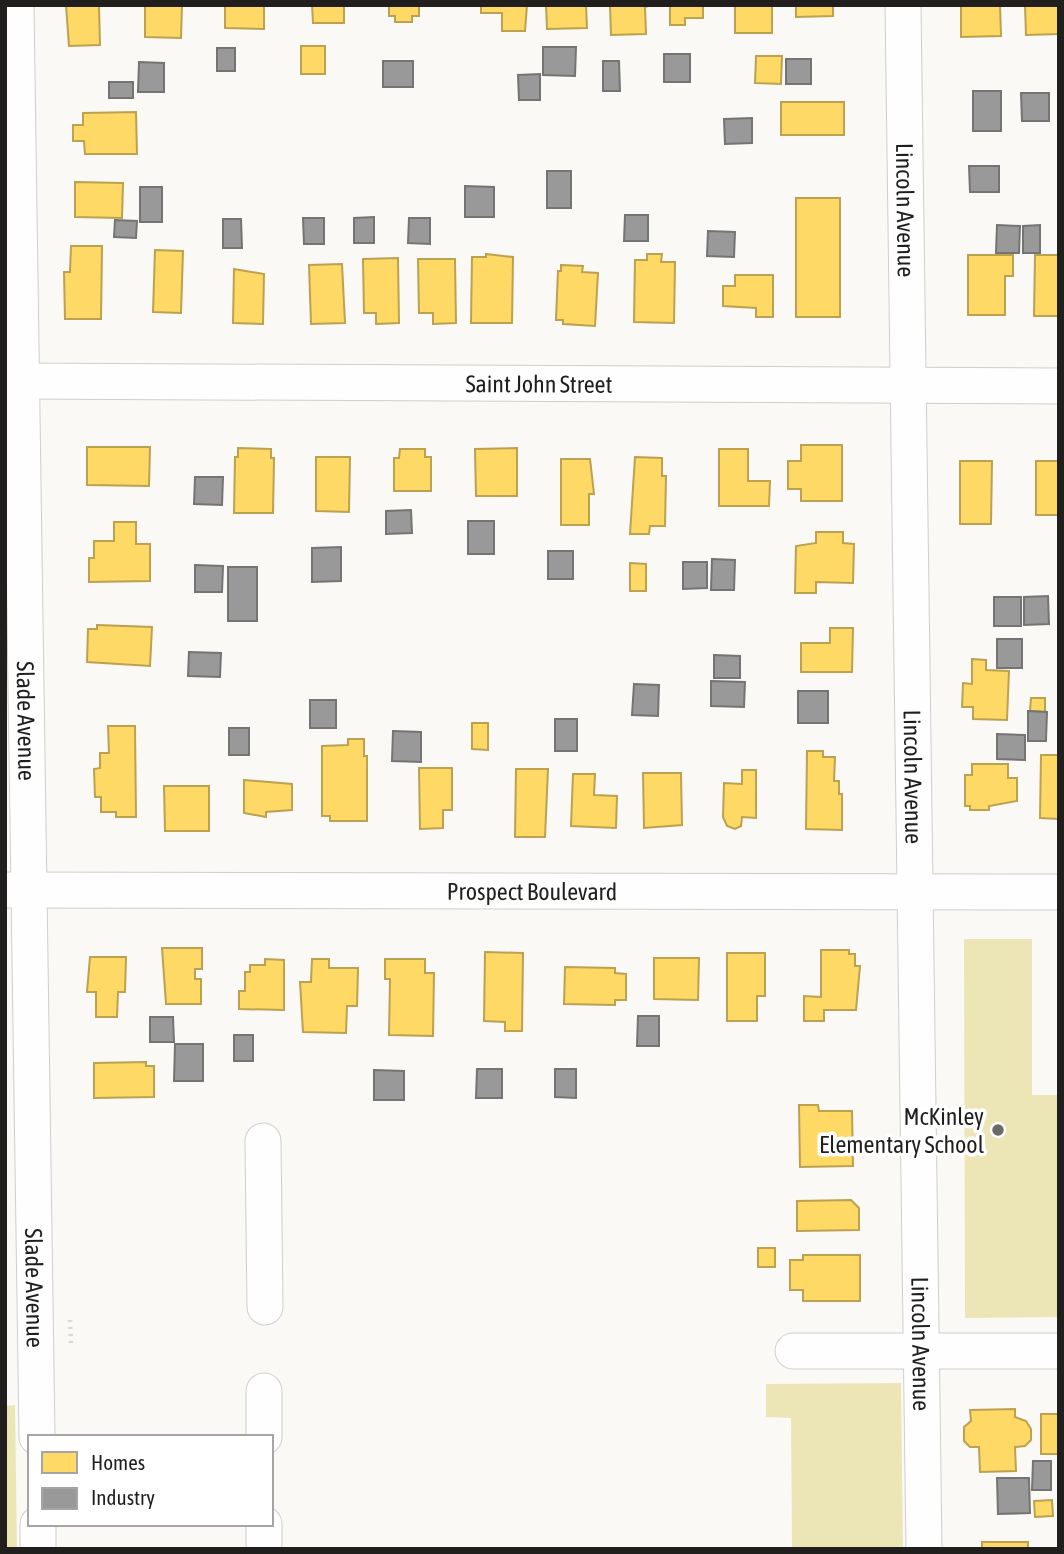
<svg xmlns="http://www.w3.org/2000/svg" width="1064" height="1554" viewBox="0 0 1064 1554" font-family="'Asap Condensed',sans-serif">
<rect width="100%" height="100%" fill="#faf9f6"/>
<g fill="#ece6b7">
<path d="M964,939H1032V1095H1059V1317L965,1318Z"/>
<path d="M901,1383L903,1549H792L791,1418L766,1417V1384Z"/>
<path d="M15,1405L17,1549H5V1406Z"/>
</g>
<g fill="#ffd966" stroke="#bca150" stroke-width="2">
<path d="M66,5L99,6L100,45L69,46Z"/>
<path d="M145,5H182L181,38L145,37Z"/>
<path d="M225,5H264V29L225,28Z"/>
<path d="M312,5H344V23H313Z"/>
<path d="M389,5H419V16H412V22H395V16H389Z"/>
<path d="M481,5H527L525,31H502V13H481Z"/>
<path d="M546,5H586L587,28L547,29Z"/>
<path d="M610,5H651L645,7L646,34L611,35Z"/>
<path d="M670,5H703V18H685V25H670Z"/>
<rect x="735" y="5" width="37" height="28"/>
<path d="M796,5H833V16L796,17Z"/>
<path d="M961,5H1000L1001,36L961,37Z"/>
<path d="M1025,5H1059V34L1026,35Z"/>
<rect x="301" y="46" width="24" height="28"/>
<path d="M756,56H782L781,84L755,83Z"/>
<rect x="781" y="102" width="63" height="33"/>
<path d="M136,112L137,154H85L84,141H73V125H83V113Z"/>
<path d="M75,182L123,183L122,218L75,217Z"/>
<rect x="796" y="198" width="44" height="119"/>
<path d="M71,246H102L101,319H65L64,272H70Z"/>
<path d="M155,250L183,251L181,313L153,312Z"/>
<path d="M486,254L513,257L512,323H471L472,257H486Z"/>
<path d="M647,254H662L661,262H675L674,323L634,322L635,260H647Z"/>
<path d="M968,255H1013V276H1005V315H968Z"/>
<path d="M1035,255H1059V316H1034Z"/>
<path d="M398,258L399,323L376,324V313H364L363,259Z"/>
<path d="M418,259H455L456,323L433,324V313H419Z"/>
<path d="M342,264L345,323L311,324L309,265Z"/>
<path d="M561,265L583,266L582,272L598,273L595,326L563,324V320H556L558,271H561Z"/>
<path d="M234,269L264,274L263,324L233,323Z"/>
<path d="M735,275H773V317H756V308L723,306V286H735Z"/>
<path d="M801,445H842V501H801V489H788V461H801Z"/>
<path d="M87,447H150L149,486L87,485Z"/>
<path d="M238,448L271,449V458H274L273,513H234L235,457H238Z"/>
<path d="M517,448V496H476L475,449Z"/>
<path d="M400,449H425V457H431V491H394V458H399Z"/>
<path d="M719,449H748V481H770L769,506H719Z"/>
<path d="M316,457H350L349,512L316,511Z"/>
<path d="M635,457L662,458V476H666L665,526H650L649,534H630Z"/>
<path d="M561,459H590L594,494H589V525H561Z"/>
<path d="M960,461H992L991,524H960Z"/>
<rect x="1036" y="461" width="23" height="54"/>
<path d="M114,522H136V544H150V581L89,582V558H94V541H114Z"/>
<path d="M816,532H843V543L854,544L853,583L816,582V593H795L796,546L816,543Z"/>
<path d="M630,563L646,564V591H630Z"/>
<path d="M97,625L152,627L150,666L87,662L88,629H97Z"/>
<path d="M830,628H853L852,672H801V643H830Z"/>
<path d="M972,659L986,660V670L1009,671L1007,720L973,719V707H962L963,683L972,684Z"/>
<path d="M1031,698H1045V712L1030,711Z"/>
<path d="M472,723H488V750L472,749Z"/>
<path d="M108,726H135L136,817H116V812H101V797H95L94,769L100,768V753H109Z"/>
<path d="M348,739H364V756H367V821H330V816H322V746L348,745Z"/>
<path d="M807,751H823V757H835L834,781H839V794H842V830L806,829Z"/>
<path d="M1041,755H1059V819L1040,818Z"/>
<path d="M972,764H1008V778H1017V801L989,806V810H970V806H965V775H972Z"/>
<path d="M419,768H452V810H443V828L420,829Z"/>
<path d="M516,769H548L545,837H515Z"/>
<path d="M742,770H756V818L742,817L741,826L735,829L727,826L723,817L724,783L742,784Z"/>
<path d="M643,773H681L682,825L644,828Z"/>
<path d="M573,774H595L594,795L617,796L616,828L571,826Z"/>
<path d="M244,780L292,784V810L266,812V817L244,813Z"/>
<path d="M164,786H209V831H165Z"/>
<path d="M162,948H202V969H195V979H201V1004H166Z"/>
<path d="M821,950H849V954H855V966H860L856,1010H824V1021H804V996L821,997Z"/>
<path d="M485,952L523,953L522,1031H505V1022L484,1021Z"/>
<path d="M727,953H765V996H757V1021H727Z"/>
<path d="M90,957H126L125,992H118L117,1017H96V992H87Z"/>
<path d="M654,958H699L698,1000L654,999Z"/>
<path d="M265,959L284,960V1010L239,1009V991H245V972H250V965H265Z"/>
<path d="M312,959H329V968H358L357,1006H347L346,1033L303,1032L300,982H311Z"/>
<path d="M385,959H425V973H434L433,1036L389,1035L390,979H385Z"/>
<path d="M565,967L615,968V973L626,974V1000H615V1005L564,1004Z"/>
<path d="M146,1062V1066H154V1097L94,1098V1063Z"/>
<path d="M799,1105H818L819,1111H852L853,1166L800,1167Z"/>
<path d="M851,1200L859,1208V1230L797,1231V1201Z"/>
<rect x="758" y="1248" width="17" height="19"/>
<path d="M803,1255H860V1301H803V1290H790V1260H803Z"/>
<path d="M1015,1409V1417L1026,1421L1031,1429V1440L1025,1446L1015,1447L1016,1471L980,1472L979,1447H970L964,1441V1427L971,1421L970,1410Z"/>
<rect x="1041" y="1414" width="18" height="40"/>
<path d="M1052,1500L1053,1516L1035,1517L1034,1501Z"/>
<rect x="982" y="1542" width="46" height="7"/>
</g>
<g fill="#999" stroke="#757474" stroke-width="2">
<path d="M543,47H576L575,76L543,75Z"/>
<rect x="217" y="48" width="18" height="23"/>
<rect x="664" y="54" width="26" height="28"/>
<rect x="786" y="59" width="25" height="25"/>
<rect x="383" y="61" width="30" height="26"/>
<path d="M603,61H619L620,91H603Z"/>
<path d="M139,62L164,63V92H138Z"/>
<path d="M540,74V100H519L518,75Z"/>
<rect x="109" y="82" width="24" height="16"/>
<rect x="973" y="91" width="28" height="40"/>
<path d="M1021,93H1049V121H1022Z"/>
<path d="M752,118V143L725,144L724,119Z"/>
<path d="M969,166H999V192H970Z"/>
<rect x="547" y="171" width="24" height="37"/>
<path d="M465,186L494,187V217H465Z"/>
<rect x="140" y="187" width="22" height="35"/>
<path d="M625,215H648V241H624Z"/>
<path d="M374,217V243H354V218Z"/>
<path d="M303,218H324V244H304Z"/>
<path d="M409,218H430V244L408,243Z"/>
<path d="M223,219H241L242,248H223Z"/>
<path d="M115,220L137,221L136,238L114,237Z"/>
<path d="M997,225L1020,226L1019,253H996Z"/>
<path d="M1040,225V253H1023V226Z"/>
<path d="M708,231L735,232L734,257L707,256Z"/>
<path d="M195,477H223L222,505L194,504Z"/>
<path d="M411,510L412,533L386,534V511Z"/>
<rect x="468" y="521" width="26" height="33"/>
<path d="M341,547V581L312,582V548Z"/>
<rect x="548" y="551" width="25" height="28"/>
<path d="M712,559L735,560L734,590H711Z"/>
<path d="M683,562H707V588L683,589Z"/>
<path d="M195,565L223,566L222,592H195Z"/>
<rect x="228" y="567" width="29" height="54"/>
<path d="M1048,596L1049,624L1024,625V597Z"/>
<rect x="994" y="597" width="27" height="29"/>
<rect x="997" y="639" width="25" height="29"/>
<path d="M189,652L221,653L220,677L188,676Z"/>
<path d="M714,655L740,656V678H714Z"/>
<path d="M711,681L745,682L744,707L711,706Z"/>
<path d="M634,684L659,685L658,716L632,715Z"/>
<rect x="798" y="691" width="30" height="32"/>
<rect x="310" y="700" width="26" height="28"/>
<path d="M1028,711L1047,712L1046,741H1028Z"/>
<rect x="555" y="719" width="22" height="32"/>
<rect x="229" y="728" width="20" height="27"/>
<path d="M393,731L421,732V762L392,761Z"/>
<path d="M997,734L1025,735V760L997,759Z"/>
<path d="M638,1016H659V1046H637Z"/>
<path d="M150,1017H173L174,1042H150Z"/>
<rect x="234" y="1035" width="19" height="26"/>
<path d="M175,1044H203V1081H174Z"/>
<path d="M477,1069H502V1098H476Z"/>
<path d="M555,1069H576V1098L555,1097Z"/>
<path d="M374,1070L404,1071V1100H374Z"/>
<path d="M1033,1461H1051V1490H1032Z"/>
<path d="M997,1478H1029L1030,1513L998,1514Z"/>
</g>
<g fill="none" stroke-linecap="round" stroke-linejoin="round">
<g stroke="#cfcecc" stroke-width="37">
<g id="minor">
<path id="s1" d="M16,5L37,1437"/>
<path id="s2" d="M903,5L924,1549"/>
<path id="s3" d="M21,381L1059,386"/>
<path id="s4" d="M5,890L1059,892"/>
<path d="M263,1141L265,1307"/>
<path d="M793,1351H1059"/>
<path d="M264,1391V1437"/>
<path d="M38,1524V1549"/>
<path d="M264,1524V1545"/>
</g>
</g>
<path stroke="#d8d8d7" stroke-width="4.5" stroke-dasharray="2 5" stroke-linecap="butt" d="M70,1320L71,1345"/>
<use href="#minor" stroke="#fefefe" stroke-width="35"/>
</g>
<circle fill="#6c6b6a" stroke="#fff" stroke-width="2.5" cx="998" cy="1130" r="7"/>
<g text-anchor="middle" dominant-baseline="central" stroke-width="7" stroke-linejoin="round" paint-order="stroke">
<g font-size="24" fill="#201f1e" stroke="#fff">
<text stroke="none"><textPath href="#s2" startOffset="205">Lincoln Avenue</textPath></text>
<text stroke="none"><textPath href="#s3" startOffset="518">Saint John Street</textPath></text>
<text stroke="none"><textPath href="#s1" startOffset="716">Slade Avenue</textPath></text>
<text stroke="none"><textPath href="#s2" startOffset="772">Lincoln Avenue</textPath></text>
<text stroke="none"><textPath href="#s4" startOffset="527">Prospect Boulevard</textPath></text>
<text stroke="none"><textPath href="#s1" startOffset="1283">Slade Avenue</textPath></text>
<text stroke="none"><textPath href="#s2" startOffset="1339">Lincoln Avenue</textPath></text>
</g>
<g font-size="24" fill="#201f1e" stroke="#fff" text-anchor="end">
<text x="984" y="1116">McKinley<tspan x="984" dy="28">Elementary School</tspan></text>
</g>
</g>
<rect width="1064" height="1554" fill="none" stroke="#201f1e" stroke-width="14"/>
<rect x="28" y="1435" width="245" height="91" fill="#ffffff" stroke="#a6a5a5" stroke-width="2"/>
<rect x="42" y="1452" width="35" height="21" fill="#ffd966" stroke="#a6a5a5" stroke-width="2"/>
<text x="91" y="1470" font-size="21" fill="#201f1e">Homes</text>
<rect x="42" y="1488" width="35" height="21" fill="#999999" stroke="#a6a5a5" stroke-width="2"/>
<text x="91" y="1505" font-size="21" fill="#201f1e">Industry</text>
</svg>
